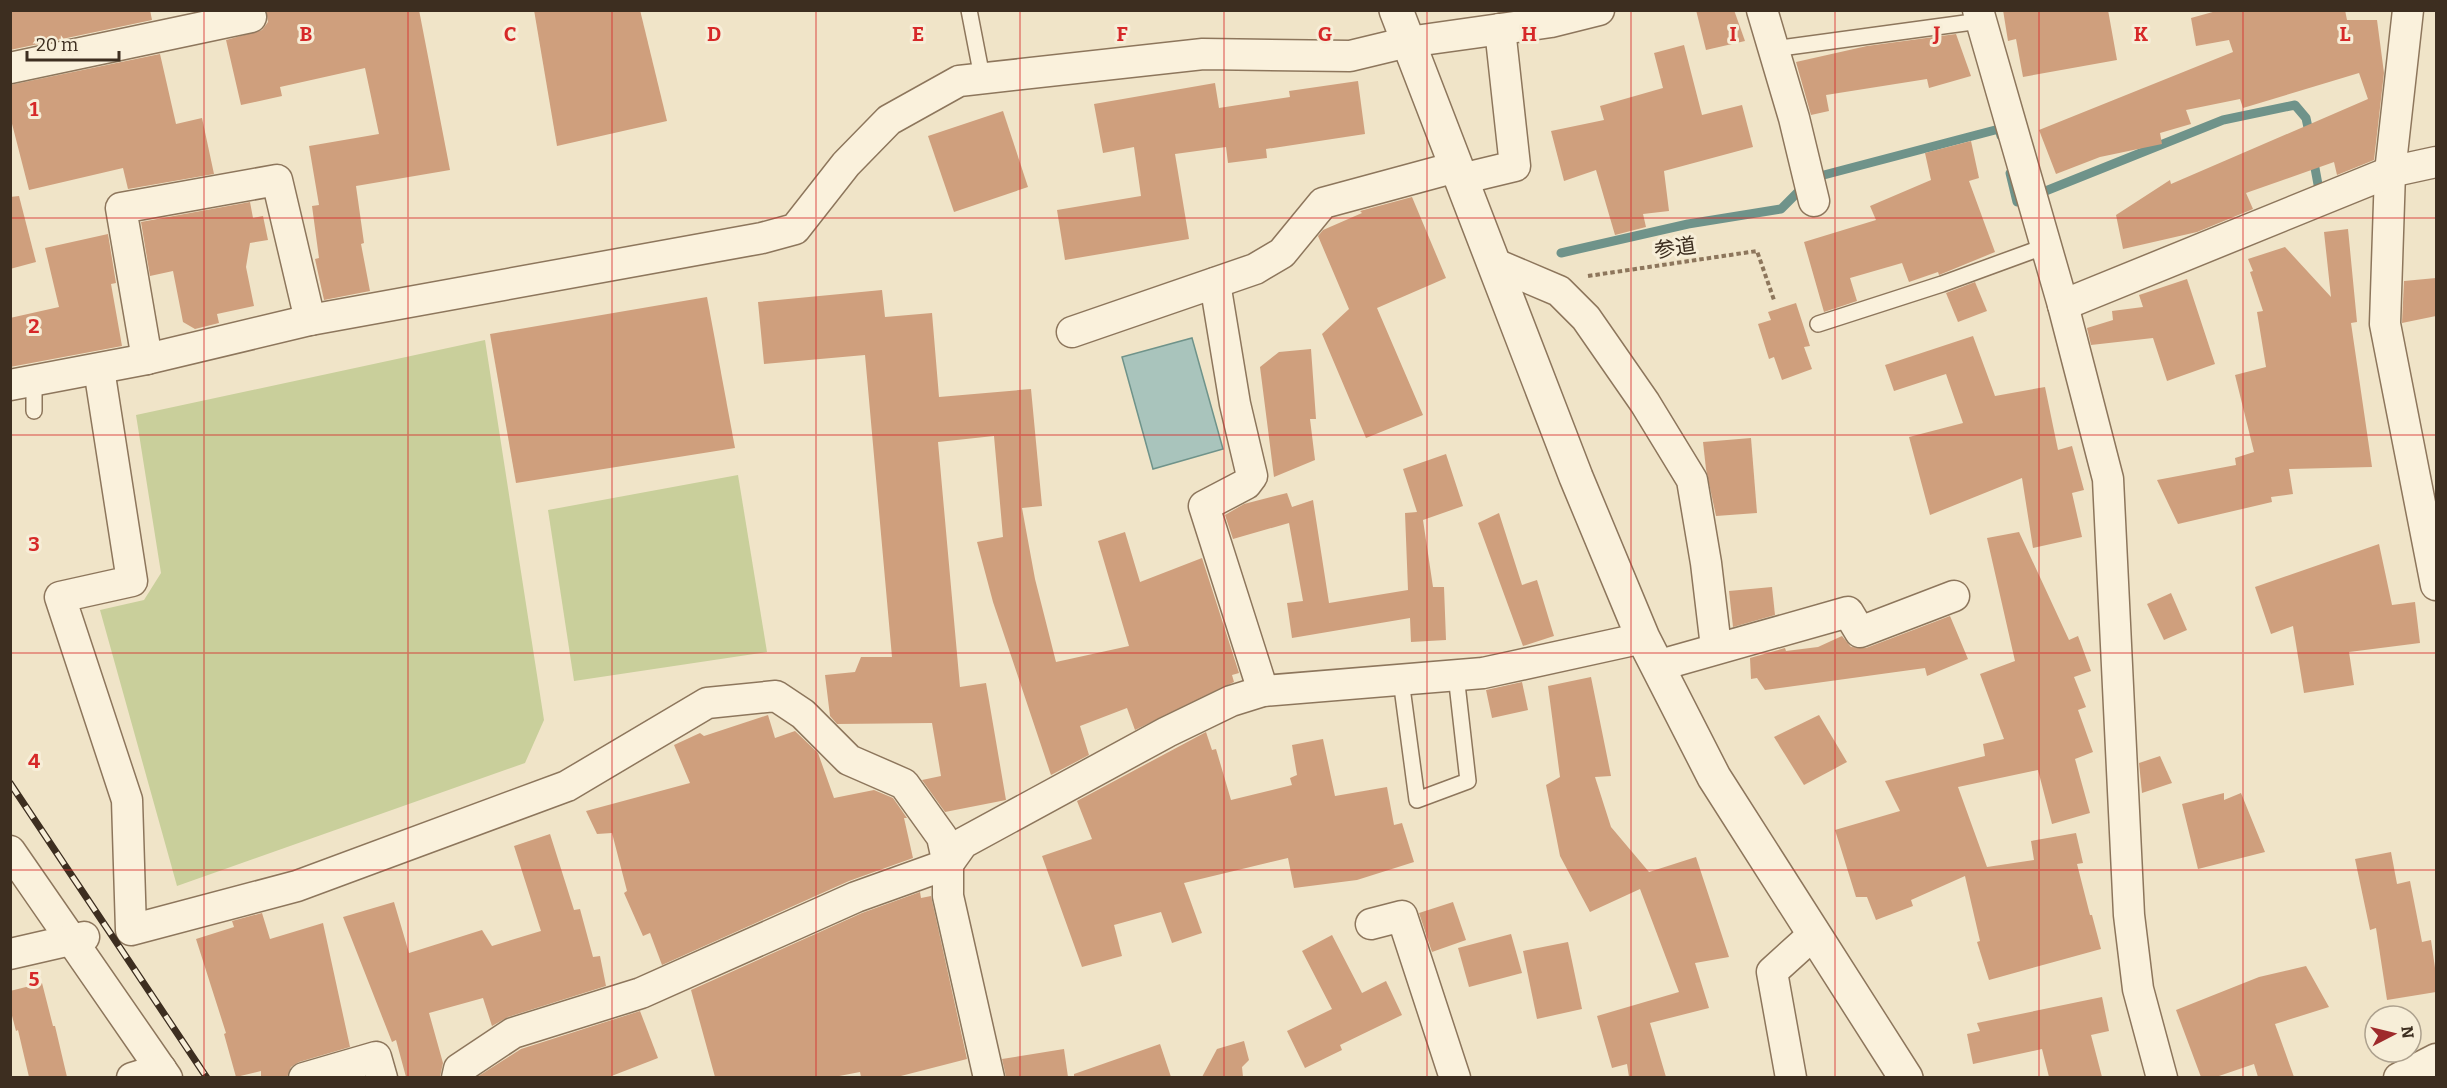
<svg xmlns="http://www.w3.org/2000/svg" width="2447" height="1088" viewBox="0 0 2447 1088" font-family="Bitter,'Noto Sans JP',serif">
<rect width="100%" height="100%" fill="#f0e4c8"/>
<g fill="#c9cf9b">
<path d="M485,340L544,720L525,763L177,886L100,610L144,600L161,573L136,415Z"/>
<path d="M738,475L767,652L574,681L548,510Z"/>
</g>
<path fill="#a9c4bc" stroke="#6f938a" stroke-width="1.5" d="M1192,338L1223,449L1153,469L1122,357Z"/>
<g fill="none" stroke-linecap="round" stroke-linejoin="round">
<g stroke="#6f938a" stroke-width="9">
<path d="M2313,157L2319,190"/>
<path d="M2010,173L2017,202L2024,199"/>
<path d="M1820,176L1999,129L2001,136"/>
<path d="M2043,192L2223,120L2295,105L2306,118L2310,137"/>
<path d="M1561,253L1688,224L1781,209L1799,191"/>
</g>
</g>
<g fill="#cf9f7d">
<path d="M10,10H150L152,20L10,50Z"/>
<path d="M266,10H419L450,170L356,186L364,243L361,244L370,291L324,300L315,259L319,258L312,206L319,205L309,146L379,134L365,68L280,87L282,96L241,105L226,40L262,30L268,22Z"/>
<path d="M534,10H640L667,121L557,146Z"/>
<path d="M1696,10H1734L1745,41L1706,50Z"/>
<path d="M2003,10H2108L2117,60L2023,77L2016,39L2008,41Z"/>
<path d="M2220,10H2345L2347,20H2377L2384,73L2374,160L2337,175L2334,162L2246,193L2253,209L2197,232L2123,249L2116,215L2170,180L2171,184L2368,99L2359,73L2243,108L2240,99L2186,110L2191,124L2160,133L2162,144L2100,157L2056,174L2039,130L2233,52L2229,40L2196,46L2191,18Z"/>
<path d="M1956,34L1971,76L1929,88L1927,79L1826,95L1829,111L1811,115L1796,62L1867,46Z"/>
<path d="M1684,45L1702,115L1742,105L1753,147L1664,171L1669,211L1643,214L1646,227L1615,235L1596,170L1564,181L1551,131L1604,120L1600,106L1663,88L1654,53Z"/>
<path d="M160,54L176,124L202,118L214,174L128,189L123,168L29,190L10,116V85Z"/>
<path d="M1358,81L1365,134L1266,149L1267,158L1228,163L1226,147L1175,154L1189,239L1065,260L1057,210L1141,196L1134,147L1103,153L1094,104L1215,83L1219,108L1290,97L1289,91Z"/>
<path d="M1003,111L1028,187L954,212L928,136Z"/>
<path d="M1971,141L1979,178L1969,181L1995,252L1939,275L1938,272L1909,282L1902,263L1850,278L1857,301L1824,312L1804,242L1876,220L1870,206L1931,180L1925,153Z"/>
<path d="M19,196L36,262L10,269V197Z"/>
<path d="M1412,197L1446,278L1377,308L1423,415L1366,438L1322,334L1349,309L1318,236L1323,230L1362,213L1360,211Z"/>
<path d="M250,202L253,218L263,216L268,240L250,243L246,267L254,306L217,314L219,323L195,329L183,322L173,271L150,276L141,222Z"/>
<path d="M2348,229L2357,322L2351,323L2372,467L2289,469L2293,494L2271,497L2272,502L2178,524L2157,480L2236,465L2235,458L2254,452L2235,375L2266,367L2257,312L2263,311L2250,272L2253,271L2248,259L2285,247L2331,297L2324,232Z"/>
<path d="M108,234L116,283L111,284L122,346L10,367V318L59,307L45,248Z"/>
<path d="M2436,278V316L2402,323L2404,281Z"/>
<path d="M2187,279L2215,364L2167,381L2153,338L2091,345L2087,328L2113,320L2112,311L2143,307L2139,295Z"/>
<path d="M1975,282L1987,311L1958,322L1946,293Z"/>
<path d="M882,290L885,317L932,313L939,397L1031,389L1042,506L1022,508L1035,579L1056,662L1129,646L1098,541L1125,532L1140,582L1202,558L1239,673L1232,675L1234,682L1135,730L1127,708L1080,726L1089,755L1051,775L993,602L977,542L1003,537L994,436L938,442L960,687L986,683L1006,800L945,812L922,780L941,776L932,723L837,724L830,716L825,675L855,672L861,657H892L865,355L764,364L758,302Z"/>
<path d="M707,297L735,448L516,483L490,334Z"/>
<path d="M1796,303L1810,346L1804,347L1812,369L1782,380L1774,357L1769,359L1758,324L1771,320L1768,312Z"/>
<path d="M1973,336L1995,396L2045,387L2058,450L2072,446L2084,490L2072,493L2082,537L2033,548L2022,478L1930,515L1909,437L1963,423L1946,374L1894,391L1885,365Z"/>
<path d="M1311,349L1316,419H1310L1315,460L1274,477L1260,367L1279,352Z"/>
<path d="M1751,438L1757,513L1716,516L1706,469L1703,442Z"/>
<path d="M1446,454L1463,506L1423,520L1433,587H1444L1446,640L1411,642L1410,618L1292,638L1287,603L1303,601L1289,523L1233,539L1225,515L1244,504L1287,493L1292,507L1313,500L1329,603L1408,590L1405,513L1417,512L1403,469Z"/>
<path d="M1499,513L1522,585L1537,580L1554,636L1523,646L1478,523Z"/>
<path d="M2019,532L2069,640L2078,636L2091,671L2074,677L2086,707L2078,710L2093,752L2075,759L2090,813L2052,824L2038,770L1958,787L1987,867L2034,860L2031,841L2076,833L2083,863L2077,864L2090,915H2092L2101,949L1989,980L1977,942L1980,941L1965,876L1911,900L1913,906L1876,920L1867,897H1856L1835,830L1900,811L1885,781L1985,756L1983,744L2004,739L1980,674L2015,661L1987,538Z"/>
<path d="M2379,544L2392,605L2415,602L2420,643L2349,652L2354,685L2304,693L2293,626L2271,634L2255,587Z"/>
<path d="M1772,587L1775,615L1733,627L1729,591Z"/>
<path d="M2171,593L2187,630L2164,640L2147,604Z"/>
<path d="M1950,616L1968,659L1927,676L1925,668L1765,690L1757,678L1751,679L1750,658L1785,648L1786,651L1818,647L1842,636L1851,647L1866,648Z"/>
<path d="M1591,677L1611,776L1595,777L1611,827L1649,872L1696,857L1729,957L1695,963L1709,1008L1650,1023L1666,1077H1629L1627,1064L1612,1068L1597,1016L1679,992L1640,889L1590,912L1560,856L1546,785L1560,777L1548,686Z"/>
<path d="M1522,682L1528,710L1492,718L1486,690Z"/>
<path d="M768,715L775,738L795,731L818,753L834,798L874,790L893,798L907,818H904L913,858L849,881L662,965L650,933L643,936L624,893L627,891L612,833L597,834L586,811L690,783L674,745L700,733L704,736Z"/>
<path d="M1819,715L1847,762L1804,785L1774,737Z"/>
<path d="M1206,732L1212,750L1216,749L1231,800L1292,785L1290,778L1297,775L1292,745L1323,739L1335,796L1387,787L1394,825L1402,823L1414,862L1357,880L1294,888L1288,858L1184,883L1202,933L1172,943L1161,912L1114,925L1122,956L1082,967L1042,856L1092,839L1077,801Z"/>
<path d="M2160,756L2172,783L2142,793L2139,763Z"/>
<path d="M2224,793V800L2241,793L2265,852L2198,869L2182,804Z"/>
<path d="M550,834L574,910L580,909L593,957L600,956L606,986L508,1017L492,1026L483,998L429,1013L443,1063L440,1077H406L396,1040L392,1042L343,917L394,902L409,953L482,930L492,946L541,931L514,846Z"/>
<path d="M2391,852L2397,884L2410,881L2422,942L2431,940L2436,975V992L2387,1000L2376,928L2370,930L2355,859Z"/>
<path d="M920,892L921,898L931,896L967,1059L897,1077H861L860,1072L834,1077H715L691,990L862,913Z"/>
<path d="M1453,902L1466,940L1432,952L1419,913Z"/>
<path d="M262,913L270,939L323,923L350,1047L299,1062L291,1067L287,1077H261V1071L236,1077L224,1034L226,1033L196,939L234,927L232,921Z"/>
<path d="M1511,934L1522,973L1469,987L1458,948Z"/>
<path d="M1332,935L1362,993L1386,981L1402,1015L1340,1045L1342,1050L1305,1068L1287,1031L1332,1009L1302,951Z"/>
<path d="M1568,942L1582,1009L1537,1019L1523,951Z"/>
<path d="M2306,966L2329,1007L2275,1024L2294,1077H2258L2254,1064L2216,1077H2201L2176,1010L2259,977Z"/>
<path d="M42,983L53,1026H55L67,1077H29L18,1030L16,1031L10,1008V991Z"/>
<path d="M2102,997L2109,1031L2091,1035L2102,1077H2049L2042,1049L1973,1064L1967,1034L1980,1031L1977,1023Z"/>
<path d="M640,1011L658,1058L609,1077H477L521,1049Z"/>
<path d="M1244,1041L1249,1060L1242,1067L1243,1077H1202L1217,1049Z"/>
<path d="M1160,1044L1171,1077H1074V1074Z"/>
<path d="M1064,1049L1068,1077H1006L1002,1059Z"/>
</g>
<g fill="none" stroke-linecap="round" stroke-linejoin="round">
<g stroke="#8d765c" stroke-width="18">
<g id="service">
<path d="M969,10L982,77"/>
<path d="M1773,49L1980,21"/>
<path d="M1818,324L1942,284L2046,246"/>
<path d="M34,411V381"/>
<path d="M1401,680L1417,800L1468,781L1456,675"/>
</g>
</g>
<g stroke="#8d765c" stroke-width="33">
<g id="minor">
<path d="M1762,10L1794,118L1814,201"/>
<path d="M1978,10L2063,305L2108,479L2129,915L2138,989L2162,1078"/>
<path d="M2408,10L2390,172L2385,324L2436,585"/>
<path d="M10,68L251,17"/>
<path d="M1461,179L1515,166L1500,29"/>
<path d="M1493,263L1559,291L1586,318L1645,403L1692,480L1706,563L1716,647"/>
<path d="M1215,283L1235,404L1252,476L1246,484L1204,506L1263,691"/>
<path d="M2063,305L2390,172L2436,162"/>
<path d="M1072,332L1255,269L1282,253L1323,203L1456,167"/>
<path d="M147,359L121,208L277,180L310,320"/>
<path d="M99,369L132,581L60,597L127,800L131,930L297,886L567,786L707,703L776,696L803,714L849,760L904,784L942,837L948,864V896L989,1078"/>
<path d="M10,385L147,359L310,320L762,238L795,229L846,164L889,120L959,81L1203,54L1350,56L1408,42L1551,22L1599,10"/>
<path d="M1657,666L1848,612L1860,632L1954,596"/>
<path d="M10,851L167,1078"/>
<path d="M1371,924L1402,916L1455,1078"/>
<path d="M10,954L84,937"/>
<path d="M132,1078L161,1069"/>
<path d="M304,1078L376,1057L382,1078"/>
<path d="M457,1078L459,1069L513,1033L641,993L856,897L948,864L963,843L1167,732L1231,701L1263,691L1483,673L1643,638"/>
<path d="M1791,1078L1772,972L1814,934"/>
<path d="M2399,1078L2436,1059"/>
</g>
</g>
<g stroke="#8d765c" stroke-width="36">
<path id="tertiary" d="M1396,10L1576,477L1643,638L1714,777L1906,1078"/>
</g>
<path stroke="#8d765c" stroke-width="4" stroke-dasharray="4.5 3" stroke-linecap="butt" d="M1588,276L1757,251L1774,300"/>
<use href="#service" stroke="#faf1dc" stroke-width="15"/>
<use href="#minor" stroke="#faf1dc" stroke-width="30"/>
<use href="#tertiary" stroke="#faf1dc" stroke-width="33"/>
<g stroke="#3d2e20" stroke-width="7">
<path id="rail" d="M10,783L207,1078"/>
</g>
<use href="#rail" stroke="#f7eed8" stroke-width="4.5" stroke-dasharray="14" stroke-linecap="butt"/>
</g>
<path fill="none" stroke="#d62828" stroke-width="1.5" stroke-opacity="0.55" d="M204,10V1078M408,10V1078M612,10V1078M816,10V1078M1020,10V1078M1224,10V1078M1427,10V1078M1631,10V1078M1835,10V1078M2039,10V1078M2243,10V1078M10,218H2436M10,435H2436M10,653H2436M10,870H2436"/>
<g text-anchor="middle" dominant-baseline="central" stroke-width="6" stroke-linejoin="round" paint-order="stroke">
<g font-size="21" fill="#3d2e20" stroke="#f7eed8">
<text transform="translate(1675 248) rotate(-8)">参道</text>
</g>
</g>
<g font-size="20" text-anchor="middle" font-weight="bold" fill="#d62828" stroke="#f7eed8" stroke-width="6" stroke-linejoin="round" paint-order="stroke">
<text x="306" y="41">B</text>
<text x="510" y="41">C</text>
<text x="714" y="41">D</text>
<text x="918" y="41">E</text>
<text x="1122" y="41">F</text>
<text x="1325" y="41">G</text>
<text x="1529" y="41">H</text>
<text x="1733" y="41">I</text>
<text x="1937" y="41">J</text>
<text x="2141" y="41">K</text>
<text x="2345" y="41">L</text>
<text x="34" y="116">1</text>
<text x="34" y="333">2</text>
<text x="34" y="551">3</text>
<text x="34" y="768">4</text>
<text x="34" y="986">5</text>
</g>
<rect width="2447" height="1088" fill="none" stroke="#3d2e20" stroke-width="24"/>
<g transform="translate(2393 1034) rotate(83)"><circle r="28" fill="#f7eed8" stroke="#ada18e" stroke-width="1.5"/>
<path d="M0-4.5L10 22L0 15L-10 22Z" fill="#9e2a2b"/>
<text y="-9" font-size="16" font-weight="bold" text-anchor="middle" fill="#3d2e20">N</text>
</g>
<path d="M27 51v9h92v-9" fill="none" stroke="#3d2e20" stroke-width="3"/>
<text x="36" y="51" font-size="18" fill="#3d2e20" stroke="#f7eed8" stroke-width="4.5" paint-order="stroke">20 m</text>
</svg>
